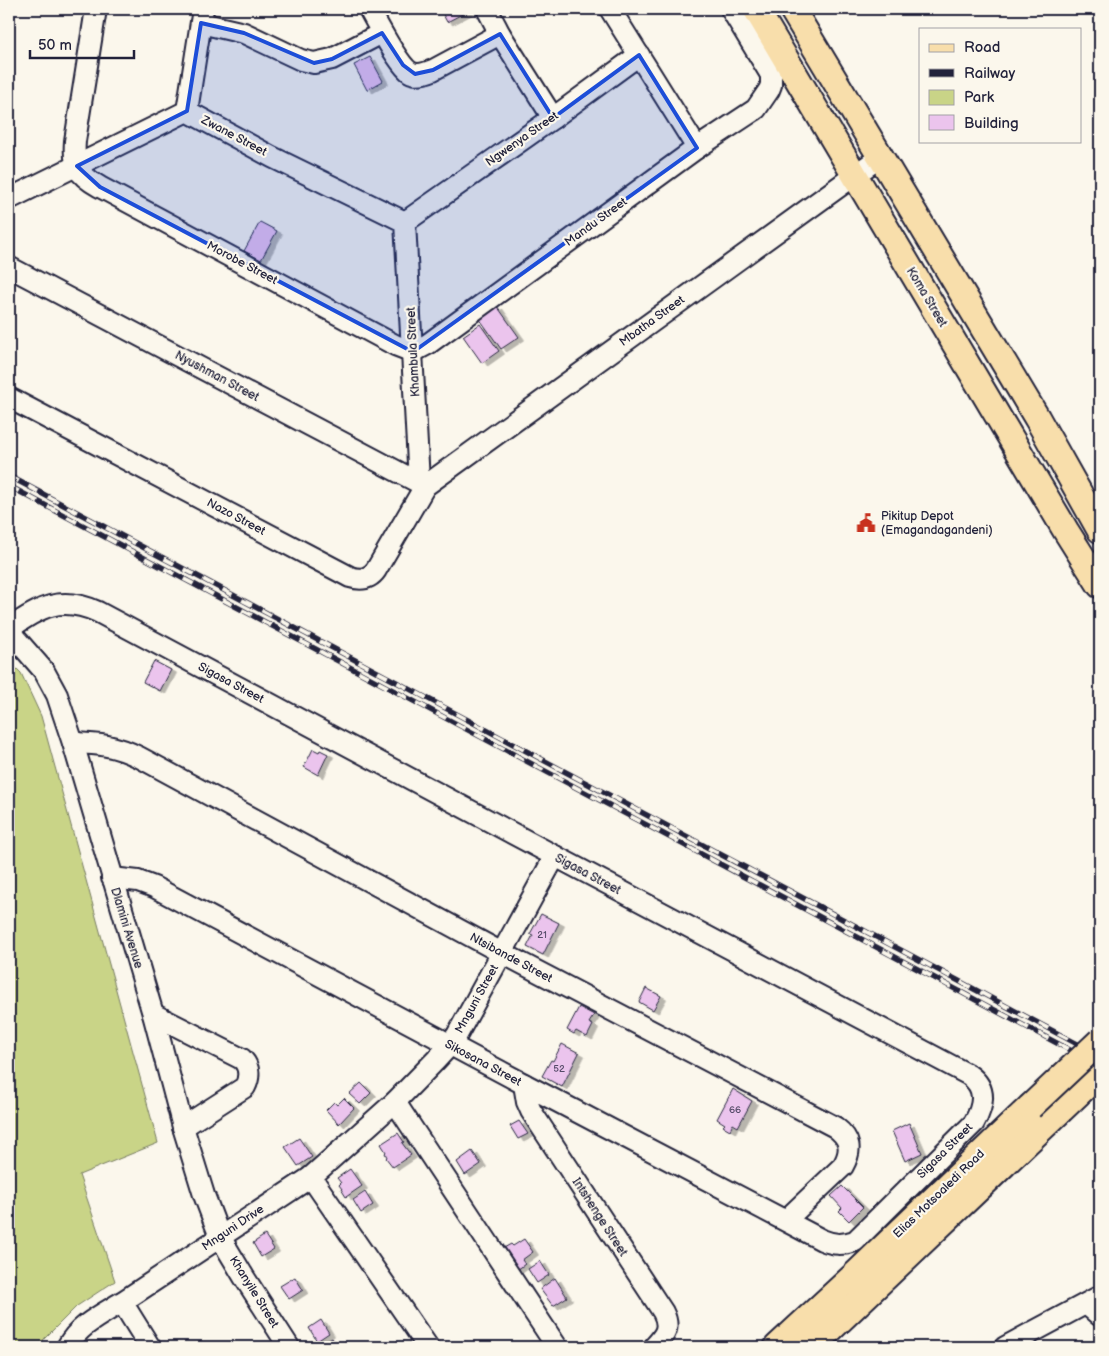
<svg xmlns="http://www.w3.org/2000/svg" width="1109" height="1356" viewBox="0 0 1109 1356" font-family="'Balsamiq Sans',sans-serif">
<defs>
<filter id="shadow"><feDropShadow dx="5.5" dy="3" stdDeviation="0" flood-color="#0004"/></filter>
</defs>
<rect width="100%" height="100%" fill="#fbf7ec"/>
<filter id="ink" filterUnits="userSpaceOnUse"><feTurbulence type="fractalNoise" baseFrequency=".02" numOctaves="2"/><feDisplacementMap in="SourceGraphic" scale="10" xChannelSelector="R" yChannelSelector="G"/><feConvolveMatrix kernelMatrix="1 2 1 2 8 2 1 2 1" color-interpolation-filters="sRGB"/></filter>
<g filter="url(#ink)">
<path fill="#c9d487" stroke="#767b61" d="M9,661L21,673L41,716L158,1143L79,1175L115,1281L77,1306L44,1339L42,1347H9Z"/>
<g fill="#ebc4ed" stroke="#22223b" filter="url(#shadow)">
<path d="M440,9H469L470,10L447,22Z"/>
<path d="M370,57L383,81L367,90L354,65Z"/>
<path d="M260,222L277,231L261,260L244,251Z"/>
<path d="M497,306L519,337L501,349L479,318Z"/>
<path d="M480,324L499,351L482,363L463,336Z"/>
<path d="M154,661L171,670L160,691L143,682Z"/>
<path d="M313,749L319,752L320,750L328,754L318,775L304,767Z"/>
<path d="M541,914L559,923L543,955L527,947L533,935L530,934Z"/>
<path d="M646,988L661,996L653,1010L639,1002Z"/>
<path d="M579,1007L594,1015L589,1023L593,1025L587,1037L576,1031L574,1034L567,1030Z"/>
<path d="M562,1044L579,1053L562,1087L542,1076L551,1060L553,1061Z"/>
<path d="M361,1083L371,1093L360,1104L349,1094Z"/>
<path d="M733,1089L752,1101L738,1127L733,1124L730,1130L723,1126L725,1124L717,1119Z"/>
<path d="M344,1098L354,1108L339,1124L326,1110L334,1102L337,1105Z"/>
<path d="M519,1121L528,1134L518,1139L510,1126Z"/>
<path d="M909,1123L922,1153L905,1161L892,1131Z"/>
<path d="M398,1133L404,1142L402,1143L411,1155L393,1167L386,1158L387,1157L385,1153L386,1152L381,1144Z"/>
<path d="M299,1138L312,1157L298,1166L285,1147Z"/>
<path d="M472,1151L481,1164L465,1175L457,1162Z"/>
<path d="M350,1169L362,1186L346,1197L341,1189H342L339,1185L341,1183L337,1178Z"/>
<path d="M842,1186L863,1207L849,1221L839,1211L842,1208L831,1196Z"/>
<path d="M365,1192L373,1205L361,1213L353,1200Z"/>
<path d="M265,1235L274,1249L261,1257L253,1243Z"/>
<path d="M524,1239L533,1252L522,1260L525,1264L517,1270L502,1249L511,1244L513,1246Z"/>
<path d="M540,1261L549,1275L537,1283L528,1269Z"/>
<path d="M295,1277L303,1290L289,1299L280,1286Z"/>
<path d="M555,1278L567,1297L553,1306L540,1289Z"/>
<path d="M321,1320L329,1333L317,1341L309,1328Z"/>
<path d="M332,1338L339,1347H322L320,1346Z"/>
<path d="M600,1341L604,1347H590Z"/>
</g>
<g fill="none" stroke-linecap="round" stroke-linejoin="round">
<g stroke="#22223b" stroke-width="24">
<g id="minor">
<path d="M96,9L75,141C73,167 77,174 100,187L395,345L413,352L428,344L697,148L756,109L769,90L771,85V75L731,9"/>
<path d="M369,9C376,22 399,65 410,72C417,76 426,73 433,70L500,34"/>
<path d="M487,9L500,34L553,118"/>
<path d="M610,9L697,148"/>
<path d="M201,23L244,33L301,60L314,63L332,59L382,33"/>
<path d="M187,111L272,157L405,222"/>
<path d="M187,111L203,9"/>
<path d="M9,199L187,111"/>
<path d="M405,222L553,118L639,55"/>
<path d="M405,222L419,482"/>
<path d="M9,267L425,486"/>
<path d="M9,398L350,577C360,580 369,580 376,570L425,486L880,157"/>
<path d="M9,629C39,607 61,595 98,612L555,856L969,1075C987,1088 984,1105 974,1123L855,1241C843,1245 834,1245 822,1240L524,1084L154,887L138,881L112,878"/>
<path d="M9,631L44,671L57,695L73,743L153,1014L183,1127L204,1195L220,1237L244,1277L289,1347"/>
<path d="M73,743C100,744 114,745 139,757L502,953L835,1127C851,1139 852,1150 843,1166L786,1220"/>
<path d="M153,1014L242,1059C250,1067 250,1077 245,1087L183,1127"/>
<path d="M524,1084L527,1102L531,1111L663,1312C671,1328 665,1335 654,1347"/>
<path d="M395,1102L557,1347"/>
<path d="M311,1177L428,1347"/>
<path d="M122,1302L150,1347"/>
<path d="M1086,1304L1100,1316"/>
<path d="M67,1347C79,1325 101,1315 122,1302L311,1177L395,1102L437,1059L450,1045L457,1035L555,856"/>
<path d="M1005,1347L1100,1296"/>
</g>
</g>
<g stroke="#22223b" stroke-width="29">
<g id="major">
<path d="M756,9L1066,531L1100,585"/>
<path d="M792,9L1037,418L1100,530"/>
<path d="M777,1347L860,1270L1030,1107"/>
<path d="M812,1347L1100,1073"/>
</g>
</g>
<use href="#minor" stroke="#fbf7ec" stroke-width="20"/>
<use href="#major" stroke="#f8deab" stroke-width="25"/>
<g stroke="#22223b" stroke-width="5.5">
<g id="rail">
<path d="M9,476L1100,1056"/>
<path d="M9,486L1100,1066"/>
</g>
</g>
<use href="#rail" stroke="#fbf7ec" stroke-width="4" stroke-dasharray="11" stroke-linecap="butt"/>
<g stroke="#22223b" stroke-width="29" stroke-linecap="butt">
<path id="major-bridge" d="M1030,1107L1100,1041"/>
</g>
<use href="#major-bridge" stroke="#f8deab" stroke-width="25"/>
</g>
</g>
<path fill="#1d4ed8" fill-opacity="0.2" stroke="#1d4ed8" stroke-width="4" stroke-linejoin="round" d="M201,23L244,33L314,63L332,59L382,33L403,65L415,74L433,70L500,34L553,118L639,55L697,148L413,352L100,187L77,166L187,111Z"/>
<defs>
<g id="civic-bare" transform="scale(1.5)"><path d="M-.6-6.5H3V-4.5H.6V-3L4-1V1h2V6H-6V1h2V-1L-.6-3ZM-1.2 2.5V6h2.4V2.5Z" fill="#c8321e" stroke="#fbf7ec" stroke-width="2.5" paint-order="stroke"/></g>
</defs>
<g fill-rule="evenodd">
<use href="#civic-bare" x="866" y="523"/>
</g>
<g text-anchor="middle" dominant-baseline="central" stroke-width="4.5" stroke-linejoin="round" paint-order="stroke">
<g font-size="10" fill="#544a68">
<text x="542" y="935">21</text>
<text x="559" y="1069">52</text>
<text x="735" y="1110">66</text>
</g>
<g font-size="12" fill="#22223b" stroke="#fbf7ec">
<text transform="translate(234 136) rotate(28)">Zwane Street</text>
<text transform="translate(522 139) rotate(-35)">Ngwenya Street</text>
<text transform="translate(596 222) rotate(-36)">Mandu Street</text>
<text transform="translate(242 263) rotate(28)">Morobe Street</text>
<text transform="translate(927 297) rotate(59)">Koma Street</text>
<text transform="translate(652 321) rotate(-36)">Mbatha Street</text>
<text transform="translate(413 352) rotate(-93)">Khambula Street</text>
<text transform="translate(217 376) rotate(28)">Nyushman Street</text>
<text transform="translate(236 517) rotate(28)">Nazo Street</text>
<text transform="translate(231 683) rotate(28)">Sigasa Street</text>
<text transform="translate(588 874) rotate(28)">Sigasa Street</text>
<text transform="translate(127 928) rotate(73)">Dlamini Avenue</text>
<text transform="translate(511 958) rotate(28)">Ntsibande Street</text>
<text transform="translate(477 999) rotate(-61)">Mnguni Street</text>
<text transform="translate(483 1063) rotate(28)">Sikosana Street</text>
<text transform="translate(945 1151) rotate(-45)">Sigasa Street</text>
<text transform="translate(939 1194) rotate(-44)">Elias Motsoaledi Road</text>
<text transform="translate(600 1217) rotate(57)">Intshenge Street</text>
<text transform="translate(233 1228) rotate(-34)">Mnguni Drive</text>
<text transform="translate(254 1292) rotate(58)">Khanyile Street</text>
</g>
<g font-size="12" fill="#22223b" stroke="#fbf7ec" text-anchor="start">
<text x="881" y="516">Pikitup Depot<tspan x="881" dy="14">(Emagandagandeni)</tspan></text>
</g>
</g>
<rect width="1109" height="1356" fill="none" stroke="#fbf7ec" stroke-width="30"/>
<rect x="15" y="15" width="1079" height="1326" fill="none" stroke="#22223b" stroke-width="2" filter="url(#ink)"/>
<rect x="919" y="28" width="162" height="115" fill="#fbf7ec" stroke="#a4a2a5"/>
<rect x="929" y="44" width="25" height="8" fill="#f8deab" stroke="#a4a2a5"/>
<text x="964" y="52" font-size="15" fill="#22223b">Road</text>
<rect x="929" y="69" width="25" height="8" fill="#22223b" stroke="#a4a2a5"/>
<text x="964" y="78" font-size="15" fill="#22223b">Railway</text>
<rect x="929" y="90" width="25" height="15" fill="#c9d487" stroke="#a4a2a5"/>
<text x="964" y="102" font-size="15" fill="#22223b">Park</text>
<rect x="929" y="115" width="25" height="15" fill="#ebc4ed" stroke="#a4a2a5"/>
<text x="964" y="128" font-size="15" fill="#22223b">Building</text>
<path d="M30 50v8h104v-8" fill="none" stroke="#22223b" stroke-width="2.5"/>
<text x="38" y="50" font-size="15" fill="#22223b" stroke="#fbf7ec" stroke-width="4" paint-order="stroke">50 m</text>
</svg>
